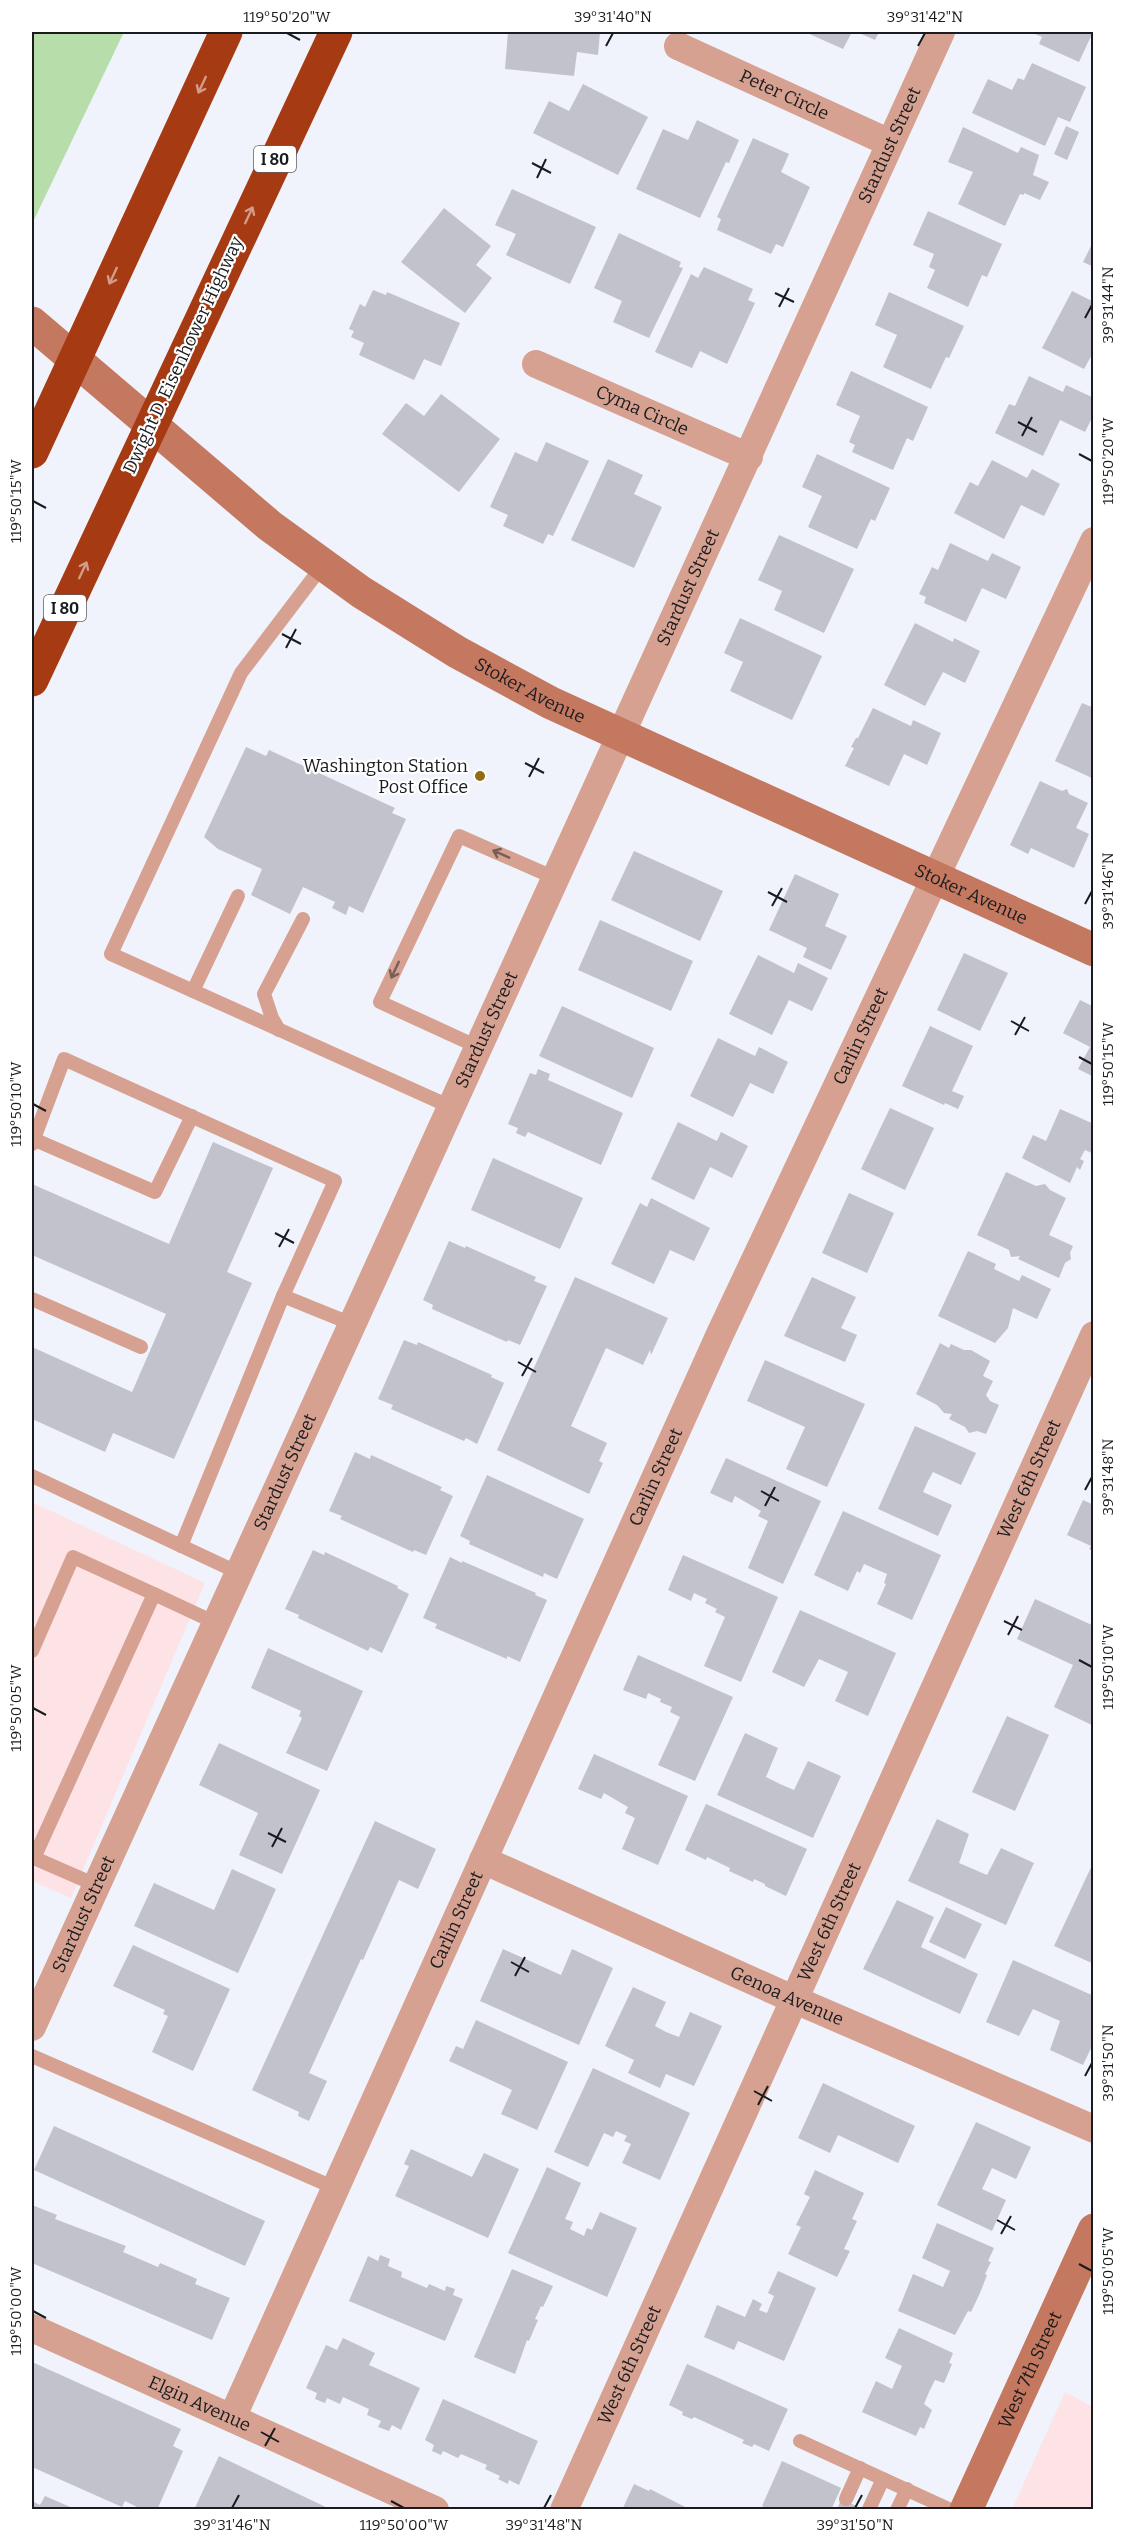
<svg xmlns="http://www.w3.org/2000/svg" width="1125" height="2541" viewBox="0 0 1125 2541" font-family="Bitter,serif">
<rect width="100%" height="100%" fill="#f1f3fc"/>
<g fill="#fde2e6">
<path d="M32,1502L205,1583L71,1898L32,1881Z"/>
<path d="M1065,2392L1093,2407V2509H1012Z"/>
</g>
<path fill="#b7deaa" d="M32,32H124L32,224Z"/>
<g fill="#c1c2cb">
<path d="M508,32H600L598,55L577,52L574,76L505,69Z"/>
<path d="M805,32H852L843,49Z"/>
<path d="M857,32H879L875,40Z"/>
<path d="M1036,32H1093L1079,62L1039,44L1042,37L1035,34Z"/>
<path d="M1032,63L1086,87L1070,122L1058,117L1045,146L972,113L988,79L1012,90L1018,78L1024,80Z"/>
<path d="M583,84L648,117L618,175L533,133L549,101L569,111Z"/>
<path d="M697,120L739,140L729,163L726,162L700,218L636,189L663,129L688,140Z"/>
<path d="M1066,126L1079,132L1067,160L1054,154Z"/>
<path d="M963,127L1018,153L1021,147L1039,155L1033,175L1049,182L1040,200L1024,193V195L1020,194L1005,226L958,204L973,172L948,162Z"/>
<path d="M753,138L789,154L781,172L810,187L783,247L776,244L771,254L717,230L721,219L717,217Z"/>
<path d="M512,189L596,227L570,284L506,255L516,234L495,225Z"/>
<path d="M444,208L491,246L476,265L492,278L465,313L401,262Z"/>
<path d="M928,211L1002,244L987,277L982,275L968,307L927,288L935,270L929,267L934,254L913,245Z"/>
<path d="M619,233L681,262L679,267L683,268L649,338L613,322L622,301L594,288Z"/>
<path d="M1094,240V267L1083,262Z"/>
<path d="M704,267L753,289L748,300L755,303L727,364L700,351L692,368L655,352L691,274L698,278Z"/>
<path d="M373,290L386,295L387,292L460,323L441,366L424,359L414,380L359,355L364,343L351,337L354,331L349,329L360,304L365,307Z"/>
<path d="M1072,291L1094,302V351L1084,369L1042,348Z"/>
<path d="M889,292L964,326L949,358L946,357L931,389L883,367L897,335L875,325Z"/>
<path d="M851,371L928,407L913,441L907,438L893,470L852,452L855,445L849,442L860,416L836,405Z"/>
<path d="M1029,376L1063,392L1066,385L1094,398V414L1085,432L1060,420L1043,456L995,433L1009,404L1015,406Z"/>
<path d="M441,394L500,439L459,492L382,434L406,403L424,416Z"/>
<path d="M546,442L589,461L553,536L548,534L543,544L503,526L508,515L490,507L515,452L537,462Z"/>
<path d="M817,454L890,488L875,521L871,519L857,549L808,527L822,496L802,487Z"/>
<path d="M608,459L643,475L634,494L662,507L634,568L571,540Z"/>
<path d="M992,460L1027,478L1032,469L1060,484L1044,516L1021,505L1004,539L954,513L970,482L978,486Z"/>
<path d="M779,535L854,569L824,633L774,610L782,591L758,580Z"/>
<path d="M950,543L988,561L992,553L1021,567L1006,599L982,588L966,622L924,603L926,597L919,594L932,567L938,570Z"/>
<path d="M740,618L822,656L792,720L730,691L743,662L724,653Z"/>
<path d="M915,623L953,642L954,638L980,651L965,683L943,672L925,706L884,685Z"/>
<path d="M1082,703L1094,708V779L1055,761Z"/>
<path d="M873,708L911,726L913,720L941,733L927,765L904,754L889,786L845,766L854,748L851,747L856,738H858Z"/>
<path d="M246,747L266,756L269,750L395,808L392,813L406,819L363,913L349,906L346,915L332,908L335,902L303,887L290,914L251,895L262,869L218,849L204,837Z"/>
<path d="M1040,781L1062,791L1067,789L1069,794L1088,803L1076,828L1089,834L1074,868L1031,848L1028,854L1010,845Z"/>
<path d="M634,851L723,891L700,941L611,900Z"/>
<path d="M795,874L839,894L825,926L847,936L831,970L803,957L807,948L769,930Z"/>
<path d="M600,920L693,961L671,1011L578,970Z"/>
<path d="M964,953L1008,973L980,1031L937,1010Z"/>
<path d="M758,955L794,973L798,963L828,978L812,1011L789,1000L772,1035L729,1014Z"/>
<path d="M1080,1000L1094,1007V1077L1078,1069L1090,1047L1063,1033Z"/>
<path d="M562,1006L654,1048L632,1098L539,1056Z"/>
<path d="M930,1026L973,1046L952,1091L964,1096L958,1109L945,1103L944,1105L902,1086Z"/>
<path d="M718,1038L755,1056L759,1047L788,1062L773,1094L750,1083L733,1117L690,1096Z"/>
<path d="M538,1069L550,1074L548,1080L623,1113L601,1165L528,1132L525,1137L516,1133L518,1128L508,1124L530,1073L536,1075Z"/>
<path d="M890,1108L934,1128L905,1190L861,1169Z"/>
<path d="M1060,1109L1094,1124V1154L1085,1150L1080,1159L1084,1161L1080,1170L1077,1167L1070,1183L1022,1158L1033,1135L1046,1141Z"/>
<path d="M678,1122L717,1141L721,1132L748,1146L732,1178L710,1167L694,1200L651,1179Z"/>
<path d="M213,1142L273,1168L227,1272L252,1283L174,1459L113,1433L105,1452L32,1419V1347L132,1392L166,1314L32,1255V1184L169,1244Z"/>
<path d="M493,1158L583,1198L560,1249L471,1210Z"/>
<path d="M1006,1172L1036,1186L1045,1184L1050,1190L1066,1198L1049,1235L1073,1246L1070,1253L1071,1259L1065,1263L1059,1278L1018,1259L1020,1256L1011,1257L1009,1250L977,1235Z"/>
<path d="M849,1193L894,1213L867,1273L822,1253Z"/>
<path d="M651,1198L710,1228L694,1261L670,1250L654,1284L611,1264L640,1203L647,1207Z"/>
<path d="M449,1241L465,1248L466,1246L536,1277L534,1281L547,1286L520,1345L508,1340L507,1342L432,1309L433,1305L423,1300Z"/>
<path d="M968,1251L996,1264L994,1269L1019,1281L1022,1275L1051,1289L1037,1319L1013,1308L1008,1328L995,1343L938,1316Z"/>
<path d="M575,1277L668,1318L651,1355L650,1350L643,1365L606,1348L571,1426L607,1443L599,1461L603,1463L589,1494L497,1450Z"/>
<path d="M812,1277L856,1297L841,1328L857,1335L845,1362L784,1336Z"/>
<path d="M404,1340L417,1345L418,1342L492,1375L491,1377L504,1383L477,1444L466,1438L464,1441L391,1409L393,1405L378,1399Z"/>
<path d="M940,1343L949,1348L951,1344L964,1350H971L990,1361L983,1376L993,1381L986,1395L990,1401L999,1405L986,1434L977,1431L969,1433L965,1427L949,1419L952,1414L944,1413L937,1405L916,1394Z"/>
<path d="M765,1360L865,1404L827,1487L786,1469L805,1427L747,1401Z"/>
<path d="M915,1426L976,1453L961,1485L933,1472L928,1481L923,1492L952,1505L938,1536L878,1509Z"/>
<path d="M355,1452L370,1459L371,1455L442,1487L440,1490L453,1496L426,1555L414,1550L413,1552L340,1519L342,1516L329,1511Z"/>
<path d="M726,1458L821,1501L783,1584L748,1568L768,1521L758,1516L761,1511L735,1496L732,1503L710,1493Z"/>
<path d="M487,1475L584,1519L557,1579L544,1573L543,1577L469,1544L470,1541L460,1536Z"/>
<path d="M1083,1500L1094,1505V1551L1089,1549L1091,1546L1067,1535Z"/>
<path d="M843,1511L941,1555L912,1620L877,1604L886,1584L884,1583L887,1574L864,1564L860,1573L857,1571L848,1591L814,1575Z"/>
<path d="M313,1550L324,1555L325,1552L398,1586L397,1588L409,1594L382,1653L370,1647L368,1651L298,1618L299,1615L285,1609Z"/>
<path d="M683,1555L778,1597L741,1682L704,1666L725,1617L715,1612L717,1609L705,1603L707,1599L694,1593L691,1601L668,1590Z"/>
<path d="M450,1557L462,1563V1561L536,1593L535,1595L547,1600L520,1662L507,1656V1659L435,1628L437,1624L423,1618Z"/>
<path d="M1035,1599L1094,1626V1726L1054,1707L1073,1665L1017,1639Z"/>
<path d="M800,1610L896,1653L868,1716L835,1701L848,1672L819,1659L804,1687L772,1672Z"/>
<path d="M268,1648L363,1691L327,1771L286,1753L302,1718L299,1716L301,1711L251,1688Z"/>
<path d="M638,1655L733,1697L695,1781L658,1765L680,1717L670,1712L672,1707L660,1702L661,1699L648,1693L646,1699L623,1690Z"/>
<path d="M1007,1716L1049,1735L1015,1811L972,1792Z"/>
<path d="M745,1733L778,1748L766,1777L780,1784L794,1790L808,1761L841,1776L813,1838L717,1795Z"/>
<path d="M219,1743L320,1790L282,1874L239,1855L258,1813L199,1785Z"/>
<path d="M594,1754L688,1796L658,1865L622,1849L635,1818L625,1813L628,1807L604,1793L601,1799L578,1789Z"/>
<path d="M706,1804L807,1849L786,1896L765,1886V1884L754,1879L753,1882L729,1871L730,1868L707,1857L706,1860L685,1850Z"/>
<path d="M937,1819L969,1834L959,1863L987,1875L1001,1848L1034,1863L1006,1925L908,1881Z"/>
<path d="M375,1821L436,1849L418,1889L399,1880L363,1960L361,1959L309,2073L327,2081L309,2121L298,2116L299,2112L252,2090Z"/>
<path d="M1094,1861V1964L1054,1946Z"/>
<path d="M232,1869L276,1889L238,1973L134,1926L154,1883L214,1910Z"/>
<path d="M897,1900L934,1917L921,1947L978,1974L960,2014L863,1969Z"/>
<path d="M946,1907L982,1924L965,1959L929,1942Z"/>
<path d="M133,1945L230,1989L193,2071L152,2052L168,2016L163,2014L165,2010L113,1986Z"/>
<path d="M503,1949L561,1975L572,1949L613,1968L579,2045L480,2001Z"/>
<path d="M1013,1960L1094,1996V2042L1083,2065L1050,2050L1060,2021L1033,2009L1019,2036L986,2022Z"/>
<path d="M633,1987L666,2002L655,2026L666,2032L679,2037L690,2012L722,2026L694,2086L666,2074L660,2088L645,2081L628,2073L634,2060L605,2046Z"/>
<path d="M476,2020L568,2062L537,2130L501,2114L512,2090L449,2061L456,2046L463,2049Z"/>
<path d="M593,2068L690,2113L660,2180L622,2163L631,2144L624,2141L627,2136L616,2131L613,2137L604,2133L588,2167L554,2152Z"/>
<path d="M823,2083L915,2126L898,2163L838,2135L830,2153L798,2138Z"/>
<path d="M976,2122L1031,2147L1016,2179L992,2168L982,2189L1006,2200L992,2231L937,2205Z"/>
<path d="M54,2126L265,2221L245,2266L34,2170Z"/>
<path d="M411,2149L472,2177L484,2153L519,2169L488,2238L395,2196L409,2166L404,2164Z"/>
<path d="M547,2167L581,2183L565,2219L573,2222L570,2229L584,2236L587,2228L592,2230L600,2212L637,2228L607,2297L508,2253Z"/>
<path d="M815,2170L864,2193L852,2219L857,2221L844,2249L850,2251L837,2277L788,2254L801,2227L796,2225L810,2197L804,2194Z"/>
<path d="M32,2205L57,2215L55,2219L126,2246L123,2252L158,2267L160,2263L197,2279L195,2284L230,2298L212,2340L32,2263Z"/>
<path d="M937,2223L994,2248L988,2261L991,2262L985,2274L987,2275L980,2293L971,2312L968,2311L955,2335L898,2311L913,2274L943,2287L950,2271L922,2258Z"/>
<path d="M380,2255L390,2259L388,2266L402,2272L401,2277L427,2288L429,2284L445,2291L446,2286L455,2289L453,2295L463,2299L445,2341L349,2301L368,2256L378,2261Z"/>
<path d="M512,2269L553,2286L543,2307L541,2306L535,2319L538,2320L529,2341L527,2340L515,2374L474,2357Z"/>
<path d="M778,2271L816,2288L784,2361L738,2341L734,2350L704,2337L717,2305L745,2317L753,2299L762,2304L759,2310L767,2313L774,2296L768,2293Z"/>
<path d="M899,2328L953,2353L949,2363L952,2364L944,2383L935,2380L929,2392L924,2404L932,2410L924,2429L920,2427L916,2436L862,2412L876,2381L892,2389L902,2366L885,2358Z"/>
<path d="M343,2338L375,2353L369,2365L420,2388L401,2430L392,2425L389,2431L378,2427L381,2421L367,2415L369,2409L343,2397L340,2404L327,2398L325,2403L315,2399L317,2393L306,2388L326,2345L337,2350Z"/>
<path d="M32,2362L181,2429L173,2446L183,2451L157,2510H143L125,2501L122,2507L32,2467Z"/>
<path d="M687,2364L788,2409L769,2451L754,2444L752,2447L742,2443L744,2440L694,2417L692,2419L682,2415L683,2412L669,2405Z"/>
<path d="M443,2399L538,2441L519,2485L509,2480L508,2484L498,2479L500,2476L485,2469L487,2465L461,2454L458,2458L443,2451L441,2455L432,2451L434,2445L425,2440Z"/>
<path d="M219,2456L332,2510H194Z"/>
<path d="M782,2461L841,2488L831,2510H769L762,2506Z"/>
<path d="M634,2484L649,2491L650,2489L691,2510H622Z"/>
<path d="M45,2496L77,2510H32V2501L40,2505Z"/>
<path d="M841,2499L865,2510H837Z"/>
</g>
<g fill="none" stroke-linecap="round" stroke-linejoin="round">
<g stroke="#d6a190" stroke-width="14">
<path d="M323,565L241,673L111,954L451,1107"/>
<path d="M193,991L238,896"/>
<path d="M279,1030L272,1018L264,994L303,919"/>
<path d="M478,1047L380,1002L459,836L555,878"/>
<path d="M33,1139L155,1192L192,1116"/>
<path d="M32,1144L64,1059L335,1181L283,1296L352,1324"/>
<path d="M32,1299L141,1347"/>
<path d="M32,1476L239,1573"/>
<path d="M181,1546L283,1296"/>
<path d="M32,1651L73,1557L154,1594"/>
<path d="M96,1885L34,1858L154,1594L216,1623"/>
<path d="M32,2056L335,2188"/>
<path d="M800,2441L951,2510"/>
<path d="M846,2499L860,2468"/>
<path d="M869,2509L883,2479"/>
<path d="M897,2510L907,2489"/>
</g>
<g stroke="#d6a190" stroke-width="28">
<path id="s1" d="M678,46L890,143"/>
<path id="s2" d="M536,364L749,457"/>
<path id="s3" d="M483,1860L793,1999L1094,2129"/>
<path id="s4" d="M32,2027L941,32"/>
<path id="s5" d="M32,2328L435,2510"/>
<path id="s6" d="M232,2418L720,1334L1094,541"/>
<path id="s7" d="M564,2510L1094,1335"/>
</g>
<g stroke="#c47860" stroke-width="33">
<path id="s8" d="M32,323L270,526L361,592L457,652L551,703L1094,950"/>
<path id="s9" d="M966,2510L1094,2230"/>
</g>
<g stroke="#a63a12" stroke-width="33">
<path d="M32,452L226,32"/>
<path d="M32,680L336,32"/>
</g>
</g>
<defs><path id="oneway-shaft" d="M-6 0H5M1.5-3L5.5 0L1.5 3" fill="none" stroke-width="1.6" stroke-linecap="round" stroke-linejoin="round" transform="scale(1.5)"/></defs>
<g stroke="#d29c88">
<use href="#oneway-shaft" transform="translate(202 85) rotate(115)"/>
<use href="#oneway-shaft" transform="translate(249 215) rotate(-65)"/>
<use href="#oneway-shaft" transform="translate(113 276) rotate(115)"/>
<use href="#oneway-shaft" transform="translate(83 570) rotate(-65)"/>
</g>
<g stroke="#785e57">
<use href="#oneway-shaft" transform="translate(501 854) rotate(-156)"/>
<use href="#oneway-shaft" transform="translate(395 970) rotate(115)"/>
</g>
<path fill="none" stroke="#1a1b1e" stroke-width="2" d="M287,33L300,40M606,46L613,33M918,46L925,33M532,163L551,173M537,178L546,159M775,293L794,302M779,307L789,288M1085,318L1092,305M1018,422L1037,432M1022,436L1032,417M1079,454L1092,461M33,501L46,508M282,634L301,644M286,648L296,629M525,763L544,773M529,777L539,758M768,892L787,902M1085,904L1092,891M772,906L782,888M1011,1021L1029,1031M1015,1035L1025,1017M1079,1057L1092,1064M33,1104L46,1111M275,1233L294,1243M279,1247L289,1229M518,1362L536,1372M522,1376L532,1358M1085,1490L1092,1477M761,1491L779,1501M765,1506L775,1487M1004,1621L1022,1630M1008,1635L1018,1616M1079,1660L1092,1667M33,1708L46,1715M268,1833L286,1842M272,1847L282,1828M511,1962L529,1972M515,1976L525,1957M1085,2076L1092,2063M754,2091L772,2101M758,2105L768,2086M997,2220L1015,2230M1001,2234L1011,2216M1079,2264L1092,2271M33,2311L46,2318M261,2432L279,2442M265,2446L275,2428M391,2501L404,2508M232,2508L239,2495M544,2508L551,2495M855,2508L862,2495"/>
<circle fill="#906c12" stroke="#fff" stroke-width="2" cx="480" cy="776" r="6"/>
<g text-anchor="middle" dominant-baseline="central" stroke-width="4.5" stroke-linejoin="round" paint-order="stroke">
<g fill="#fff" stroke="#5f5f62" stroke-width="1.5">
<rect x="254" y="146" width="42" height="26" rx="4.5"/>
<rect x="44" y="595" width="42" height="26" rx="4.5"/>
</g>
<g font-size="16" font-weight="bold" fill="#1a1b1e">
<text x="275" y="159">I 80</text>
<text x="65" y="608">I 80</text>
</g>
<g font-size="18" fill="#1a1b1e" stroke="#fff">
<text stroke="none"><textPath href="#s1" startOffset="117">Peter Circle</textPath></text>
<text stroke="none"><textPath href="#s4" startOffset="2068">Stardust Street</textPath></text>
<text transform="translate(183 355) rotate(-65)">Dwight D. Eisenhower Highway</text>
<text stroke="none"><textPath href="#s2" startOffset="116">Cyma Circle</textPath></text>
<text stroke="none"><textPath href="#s4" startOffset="1582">Stardust Street</textPath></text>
<text stroke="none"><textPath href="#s8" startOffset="621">Stoker Avenue</textPath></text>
<text stroke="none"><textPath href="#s8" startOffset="1107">Stoker Avenue</textPath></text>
<text stroke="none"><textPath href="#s4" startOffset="1096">Stardust Street</textPath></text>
<text stroke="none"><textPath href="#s6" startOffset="1518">Carlin Street</textPath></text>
<text stroke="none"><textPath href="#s4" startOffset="610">Stardust Street</textPath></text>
<text stroke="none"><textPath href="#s6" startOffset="1032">Carlin Street</textPath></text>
<text stroke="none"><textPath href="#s7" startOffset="1131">West 6th Street</textPath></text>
<text stroke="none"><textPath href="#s4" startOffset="124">Stardust Street</textPath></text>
<text stroke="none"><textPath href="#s6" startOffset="546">Carlin Street</textPath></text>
<text stroke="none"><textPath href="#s7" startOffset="645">West 6th Street</textPath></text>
<text stroke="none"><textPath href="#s3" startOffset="333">Genoa Avenue</textPath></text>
<text stroke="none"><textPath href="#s7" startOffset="159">West 6th Street</textPath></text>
<text stroke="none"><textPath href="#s9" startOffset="154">West 7th Street</textPath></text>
<text stroke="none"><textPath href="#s5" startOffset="184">Elgin Avenue</textPath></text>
</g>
<g font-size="18" fill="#1a1b1e" stroke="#fff" text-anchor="end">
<text x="468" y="766">Washington Station<tspan x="468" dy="21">Post Office</tspan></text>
</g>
</g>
<rect width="1125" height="2541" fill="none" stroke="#ffffff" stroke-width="66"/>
<rect x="33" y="33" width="1059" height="2475" fill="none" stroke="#1a1b1e" stroke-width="2"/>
<g font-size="15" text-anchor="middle" fill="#1a1b1e">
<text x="287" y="22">119°50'20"W</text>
<text x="613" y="22">39°31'40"N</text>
<text x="925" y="22">39°31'42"N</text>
<text transform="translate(1108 305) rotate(-90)" y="5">39°31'44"N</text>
<text transform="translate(1108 461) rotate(-90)" y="5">119°50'20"W</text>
<text transform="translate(16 501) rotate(-90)" y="5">119°50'15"W</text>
<text transform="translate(1108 891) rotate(-90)" y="5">39°31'46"N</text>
<text transform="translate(1108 1064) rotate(-90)" y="5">119°50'15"W</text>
<text transform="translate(16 1104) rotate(-90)" y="5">119°50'10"W</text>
<text transform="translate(1108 1477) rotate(-90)" y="5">39°31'48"N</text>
<text transform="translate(1108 1667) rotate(-90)" y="5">119°50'10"W</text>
<text transform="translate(16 1708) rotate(-90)" y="5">119°50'05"W</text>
<text transform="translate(1108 2063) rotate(-90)" y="5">39°31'50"N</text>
<text transform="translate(1108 2271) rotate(-90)" y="5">119°50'05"W</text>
<text transform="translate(16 2311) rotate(-90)" y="5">119°50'00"W</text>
<text x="232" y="2530">39°31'46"N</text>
<text x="404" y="2530">119°50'00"W</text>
<text x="544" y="2530">39°31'48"N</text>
<text x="855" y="2530">39°31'50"N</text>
</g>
</svg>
